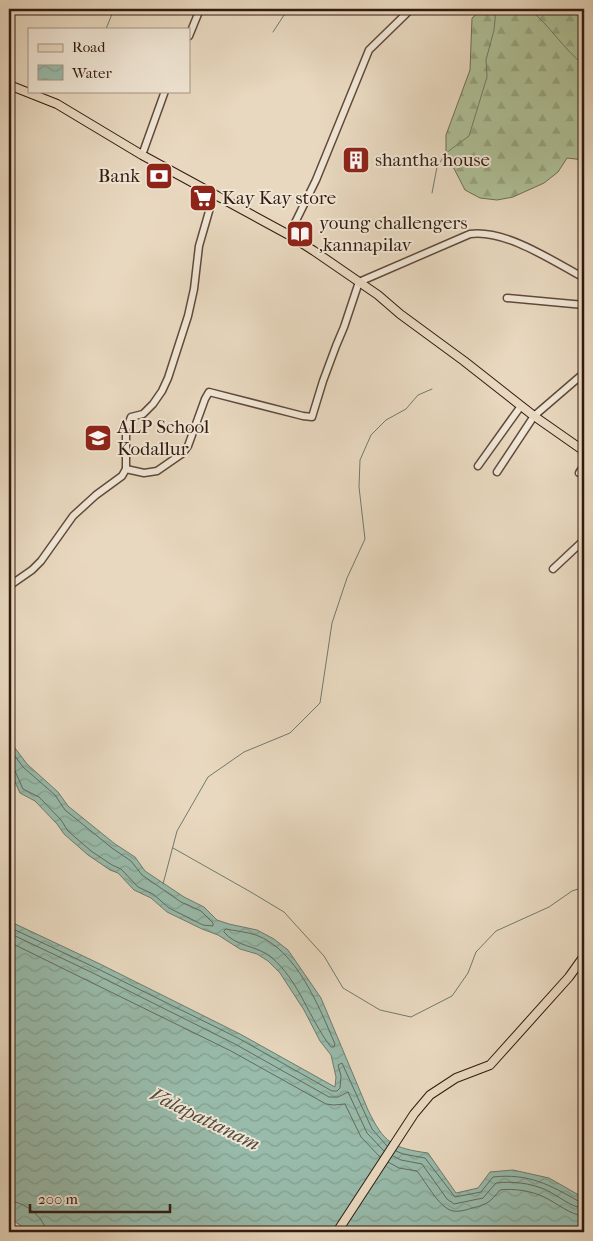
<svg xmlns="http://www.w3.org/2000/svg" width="593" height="1241" viewBox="0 0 593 1241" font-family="'IM FELL French Canon',serif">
<defs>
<pattern id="forest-firs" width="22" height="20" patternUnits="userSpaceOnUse" patternTransform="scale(1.25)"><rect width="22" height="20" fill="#afc097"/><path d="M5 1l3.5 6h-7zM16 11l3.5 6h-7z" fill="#97a481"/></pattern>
<pattern id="water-waves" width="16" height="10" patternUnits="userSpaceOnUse" patternTransform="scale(1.25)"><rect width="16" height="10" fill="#98bbab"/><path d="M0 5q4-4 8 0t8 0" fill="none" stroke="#83a092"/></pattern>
</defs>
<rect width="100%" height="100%" fill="#e8d8bf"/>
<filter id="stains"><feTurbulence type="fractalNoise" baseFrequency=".004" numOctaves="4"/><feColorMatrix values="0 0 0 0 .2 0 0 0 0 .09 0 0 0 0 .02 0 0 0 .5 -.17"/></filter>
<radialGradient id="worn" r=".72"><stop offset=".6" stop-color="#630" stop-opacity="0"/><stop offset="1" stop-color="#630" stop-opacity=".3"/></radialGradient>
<path fill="url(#forest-firs)" stroke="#706d54" d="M483,9H584V160L567,158L558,172L544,183L513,197L497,200L480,198L465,190L446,153V135L470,70L472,18Z"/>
<path fill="url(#water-waves)" stroke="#6f7b6d" d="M9,740L27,764L58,792L68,806L115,844L135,857L145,871L184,897L204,907L217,920L229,924L257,930L274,939L288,950L321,998L368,1110C384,1143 392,1148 428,1153L456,1193L478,1188L490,1172L513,1170L549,1178L584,1198V1232H31L9,1218V921L100,964L240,1034L335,1087L336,1077L331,1055L320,1041L304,1010L280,973L268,961L257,954L240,949L218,935L202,929L167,912L151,898L134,890L118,873L110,870L88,855L64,834L57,824L35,801L20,793L9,769Z"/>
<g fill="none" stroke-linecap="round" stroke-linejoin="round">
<g stroke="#656a5e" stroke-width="1">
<path d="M9,748L23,767L55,795L65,810L112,848L131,861L142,875L181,902L201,911L213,923V926L203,925L169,908L153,894L138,887L121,869L112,865L91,851L68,831L61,820L39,797L23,789L15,771L9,769"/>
<path d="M9,927L98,969L238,1038L332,1091H337L340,1088L341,1076L338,1065L342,1063L372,1129L387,1146"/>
<path d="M226,929C236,931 247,932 256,935C297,950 319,1007 335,1044L334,1047H331C309,1019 299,980 271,957C256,945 236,947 224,932Z"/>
<path d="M9,933L95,974L235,1044L329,1097H338L348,1092L367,1133L384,1151"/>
<path d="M9,942L231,1051L326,1104L334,1105L345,1104L361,1137L380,1157"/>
<path d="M396,1151L403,1154L425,1158L455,1197L481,1192L493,1177C529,1173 550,1185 580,1202H584"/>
<path d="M393,1156L401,1160L422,1164L447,1199L454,1204L483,1198L496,1183C512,1181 531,1183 546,1190C558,1195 571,1208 584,1208"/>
<path d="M388,1162L399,1168L417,1171C426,1182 439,1208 453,1211C459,1212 466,1210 472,1208C487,1205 490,1202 500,1190C513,1188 532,1191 544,1197C557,1203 570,1215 584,1216"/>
<path d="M9,1201C23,1201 45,1217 46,1232"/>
</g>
<g stroke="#6f7b6d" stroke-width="1">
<path d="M529,9C550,25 563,49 584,65"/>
<path d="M106,29L114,9"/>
<path d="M273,32L288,9"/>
<path d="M432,193L437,167L446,153L469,136L487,77L486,60L494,30L496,9"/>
<path d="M173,848L249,891L284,912L324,956L343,988L380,1010L411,1017L452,996L468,973L476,952L496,931L549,907L572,891L584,887"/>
<path d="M163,884L177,831L208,777L244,752L290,733L320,703L332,623L347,578L365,539L359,487L360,460L371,435L386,420L406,409L418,395L432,389"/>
</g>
<g stroke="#604a3c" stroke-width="9">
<g id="minor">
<path d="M189,36L200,9"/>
<path d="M142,155L165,91"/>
<path d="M289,235L316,180L369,50L411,9"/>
<path d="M507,298L584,305"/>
<path d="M478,466L521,406"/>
<path d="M126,469L144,473L157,471L183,453L188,446L205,399L209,392L303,416L312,417L323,381L336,346L344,327L359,282L470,234C505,229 553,261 584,278"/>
<path d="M497,472L534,416L584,373"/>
<path d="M579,473L584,465"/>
<path d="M553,569L584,540"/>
<path d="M9,586L32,570L41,561L73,516L96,495L122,476L126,469V430L131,417L143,414L153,404L162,391L168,378L188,316L194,289L199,246L214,194"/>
</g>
</g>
<g stroke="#321a10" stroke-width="10">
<g id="major">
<path d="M9,85L57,104L142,155L289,235L314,251L378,295L400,314L464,361L534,416L584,451"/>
<path d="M337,1232L414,1114L430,1095L456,1078L490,1065L569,977L584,956"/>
</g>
</g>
<use href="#minor" stroke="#f0e6d5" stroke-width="6"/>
<use href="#major" stroke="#e8d8bf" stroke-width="8"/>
</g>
<defs>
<g id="building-square" transform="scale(1.4375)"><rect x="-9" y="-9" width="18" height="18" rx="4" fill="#8f2418" stroke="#f0e6d5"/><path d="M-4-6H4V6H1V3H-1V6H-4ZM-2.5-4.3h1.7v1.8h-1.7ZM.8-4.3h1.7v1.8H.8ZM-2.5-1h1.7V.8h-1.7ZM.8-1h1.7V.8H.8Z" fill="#fff"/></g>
<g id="bank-square" transform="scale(1.4375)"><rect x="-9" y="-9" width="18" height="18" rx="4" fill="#8f2418" stroke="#f0e6d5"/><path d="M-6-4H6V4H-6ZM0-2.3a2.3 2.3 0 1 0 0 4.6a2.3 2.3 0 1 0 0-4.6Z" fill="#fff"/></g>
<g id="supermarket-square" transform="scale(1.4375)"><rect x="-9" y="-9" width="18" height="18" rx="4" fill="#8f2418" stroke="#f0e6d5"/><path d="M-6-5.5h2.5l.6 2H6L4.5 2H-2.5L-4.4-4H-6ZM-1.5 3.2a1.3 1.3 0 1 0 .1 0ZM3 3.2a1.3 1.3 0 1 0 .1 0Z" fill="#fff"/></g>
<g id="library-square" transform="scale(1.4375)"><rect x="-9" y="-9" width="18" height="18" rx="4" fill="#8f2418" stroke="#f0e6d5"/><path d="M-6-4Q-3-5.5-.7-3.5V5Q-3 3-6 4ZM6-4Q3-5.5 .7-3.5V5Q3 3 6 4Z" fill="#fff"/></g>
<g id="school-square" transform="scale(1.4375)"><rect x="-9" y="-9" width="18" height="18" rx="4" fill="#8f2418" stroke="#f0e6d5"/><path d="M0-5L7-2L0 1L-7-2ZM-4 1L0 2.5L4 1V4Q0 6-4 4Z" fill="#fff"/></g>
</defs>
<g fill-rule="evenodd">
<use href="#building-square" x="356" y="160"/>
<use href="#bank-square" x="159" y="176"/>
<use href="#supermarket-square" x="203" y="198"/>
<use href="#library-square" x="300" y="234"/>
<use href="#school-square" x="98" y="438"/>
</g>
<g text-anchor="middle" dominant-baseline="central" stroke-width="4" stroke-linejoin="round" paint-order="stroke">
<g font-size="19" fill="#321a10" stroke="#f0e6d5" text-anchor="start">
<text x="375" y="160">shantha house</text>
<text x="140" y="176" text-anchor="end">Bank</text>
<text x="222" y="198">Kay Kay store</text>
<text x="319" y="223">young challengers<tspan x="319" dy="22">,kannapilav</tspan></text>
<text x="117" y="427">ALP School<tspan x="117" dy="22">Kodallur</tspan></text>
</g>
<g font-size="20" font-style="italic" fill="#514a3e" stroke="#f0e6d5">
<text transform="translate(205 1119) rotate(26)">Valapattanam</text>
</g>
</g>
<rect width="593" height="1241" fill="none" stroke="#e8d8bf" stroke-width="30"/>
<rect x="10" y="10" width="573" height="1221" fill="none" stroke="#321a10" stroke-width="2.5"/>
<rect x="15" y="15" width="563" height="1211" fill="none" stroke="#321a10"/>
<rect x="28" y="28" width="162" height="65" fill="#f0e6d5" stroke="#a49486"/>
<rect x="38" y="44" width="25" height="8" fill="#e8d8bf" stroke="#a49486"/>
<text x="72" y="52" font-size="15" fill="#321a10">Road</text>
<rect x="38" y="65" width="25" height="15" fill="url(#water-waves)" stroke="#a49486"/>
<text x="72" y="78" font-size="15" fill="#321a10">Water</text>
<path d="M30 1204v8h140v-8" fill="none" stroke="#321a10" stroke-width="2.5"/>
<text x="38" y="1204" font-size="15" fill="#321a10" stroke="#f0e6d5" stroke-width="4" paint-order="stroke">200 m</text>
<rect width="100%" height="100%" filter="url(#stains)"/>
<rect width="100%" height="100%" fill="url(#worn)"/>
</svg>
